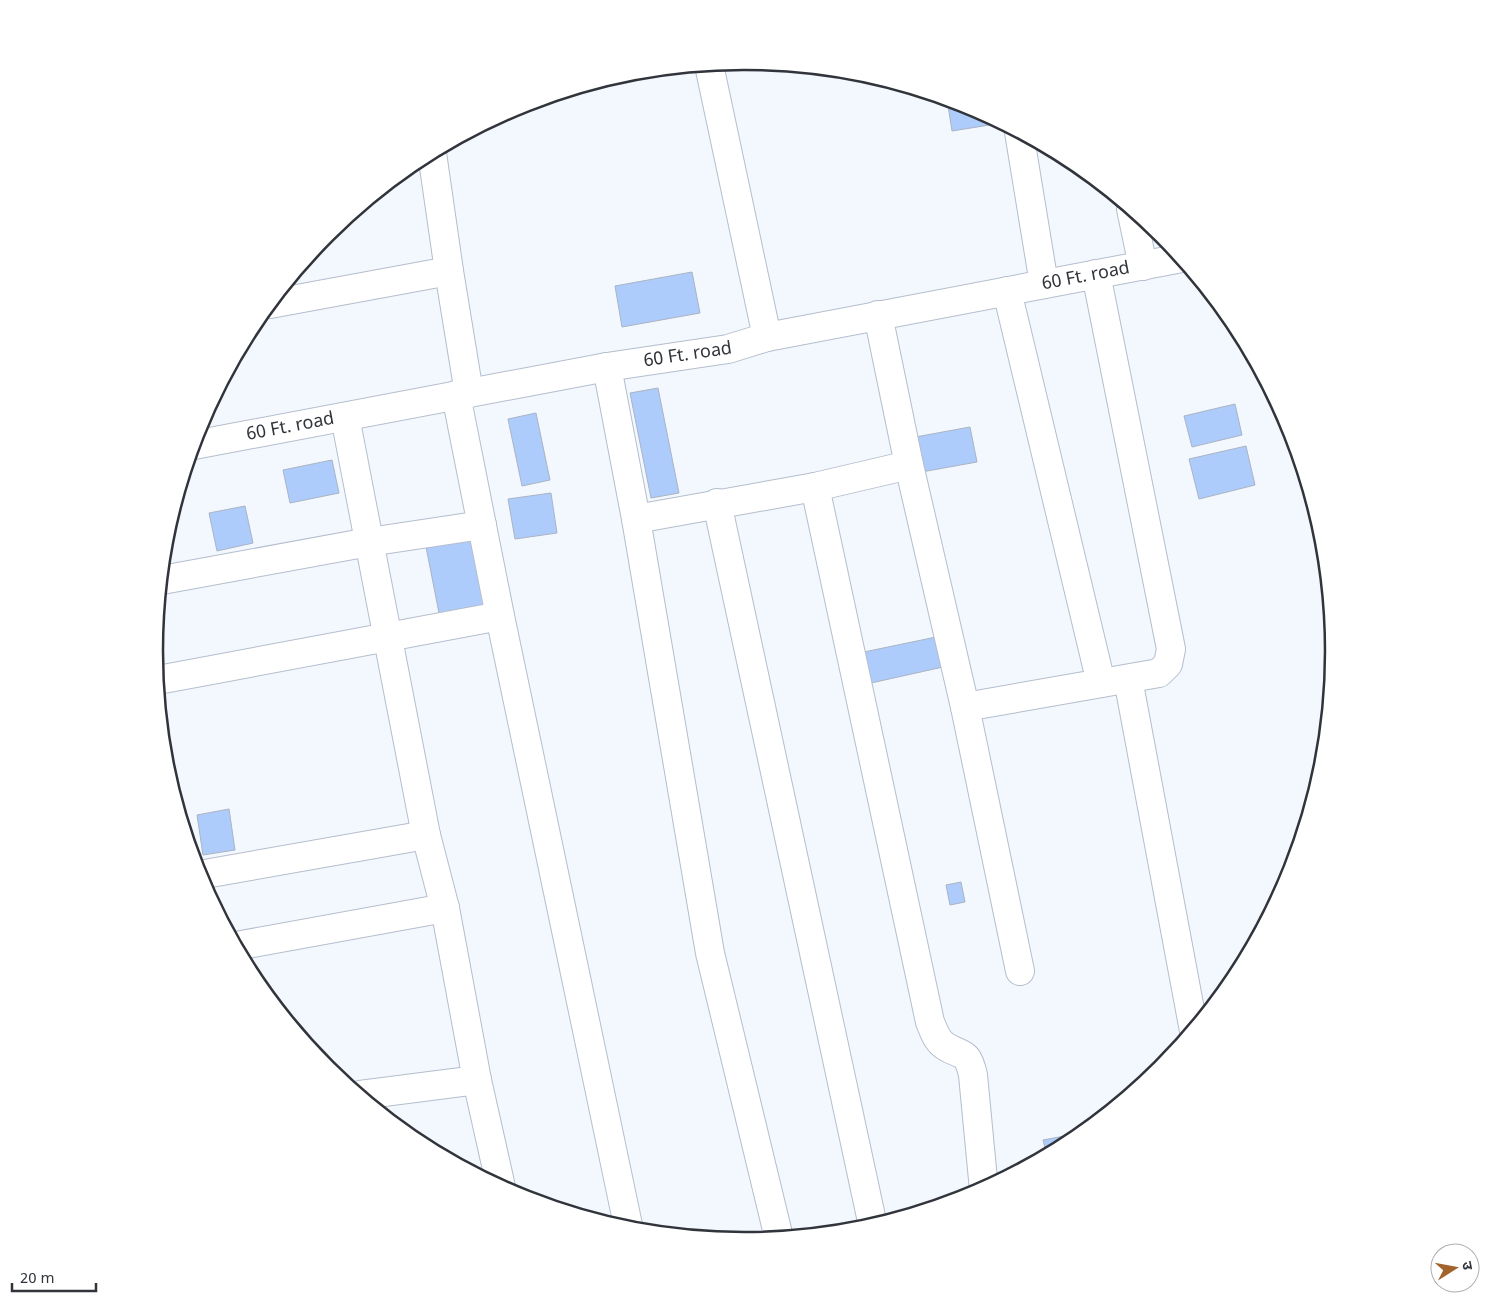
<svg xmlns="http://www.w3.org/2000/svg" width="1490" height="1303" viewBox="0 0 1490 1303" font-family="Georgia,'Noto Sans Devanagari',serif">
<rect width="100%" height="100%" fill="#f3f7fe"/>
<g fill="#adccfb" stroke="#aab4c3">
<path d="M947,99L971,106L1002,123L952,131Z"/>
<path d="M692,272L700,313L622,327L615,286Z"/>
<path d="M658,388L679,493L651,498L630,393Z"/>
<path d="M1235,404L1242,435L1192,447L1184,416Z"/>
<path d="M536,413L550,480L522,486L508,419Z"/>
<path d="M970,427L977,462L916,473L910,438Z"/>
<path d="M1246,446L1255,485L1199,499L1189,459Z"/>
<path d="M332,460L339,493L290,503L283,470Z"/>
<path d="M551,493L557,533L515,539L508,499Z"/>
<path d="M245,506L253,543L217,551L209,513Z"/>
<path d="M477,537L490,608L440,618L426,547Z"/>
<path d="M936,637L943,667L871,683L864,652Z"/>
<path d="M229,809L235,850L203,855L197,815Z"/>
<path d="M961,882L965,902L950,905L946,885Z"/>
<path d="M1070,1135L1071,1143L1047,1156L1043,1140Z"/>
</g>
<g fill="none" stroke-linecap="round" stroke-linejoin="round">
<g stroke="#b4becd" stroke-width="30">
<g id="minor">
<path d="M709,65L767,337"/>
<path d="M1019,132L1044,284"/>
<path d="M432,153L449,271L469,393"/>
<path d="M1131,209L1143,266"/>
<path d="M1007,291L1101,683"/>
<path d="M270,304L449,271"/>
<path d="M878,315L909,465L965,707L1020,971"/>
<path d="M607,367L636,519L710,953L779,1238"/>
<path d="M456,395L500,616L629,1230"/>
<path d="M345,417L426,835L445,908L477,1080L501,1187"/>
<path d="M815,487L930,1022C934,1031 936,1040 945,1046C962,1057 967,1049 973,1075L984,1190"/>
<path d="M717,503L873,1226"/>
<path d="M636,519L815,487L909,465"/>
<path d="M162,580L369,542L482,525"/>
<path d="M1128,679L1194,1031"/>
<path d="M158,680L500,616"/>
<path d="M965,707L1159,673L1168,664L1171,649L1096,274"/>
<path d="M199,875L426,835"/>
<path d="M236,946L445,908"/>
<path d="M360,1095L477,1080"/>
</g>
</g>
<g stroke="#b4becd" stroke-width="30">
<g id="tertiary">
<path id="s1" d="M194,445L607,367L728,349L767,337L1182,258"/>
</g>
</g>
<use href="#minor" stroke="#fff" stroke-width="28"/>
<use href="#tertiary" stroke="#fff" stroke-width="28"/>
</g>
<g text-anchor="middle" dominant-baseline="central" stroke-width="4.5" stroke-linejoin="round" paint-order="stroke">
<g font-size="18" fill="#31353b" stroke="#fff">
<text stroke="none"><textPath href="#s1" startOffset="908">60 Ft. road</textPath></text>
<text stroke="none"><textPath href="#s1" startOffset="502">60 Ft. road</textPath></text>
<text stroke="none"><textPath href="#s1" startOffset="98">60 Ft. road</textPath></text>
</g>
</g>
<path d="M0 0H1490V1303H0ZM163 651a581 581 0 1 1 1162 0a581 581 0 1 1-1162 0Z" fill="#fff" fill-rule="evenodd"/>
<path fill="none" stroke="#31353b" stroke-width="2.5" d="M163 651a581 581 0 1 1 1162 0a581 581 0 1 1-1162 0Z"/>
<g transform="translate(1455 1268) rotate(79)"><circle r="24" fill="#ffffff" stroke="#adaeb1"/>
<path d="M0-4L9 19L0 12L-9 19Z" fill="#a2642a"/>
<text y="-8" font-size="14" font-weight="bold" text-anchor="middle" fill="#31353b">उ</text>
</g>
<path d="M12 1283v8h84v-8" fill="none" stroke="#31353b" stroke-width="2.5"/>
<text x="20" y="1283" font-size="15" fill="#31353b" stroke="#ffffff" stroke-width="4" paint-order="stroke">20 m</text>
</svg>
